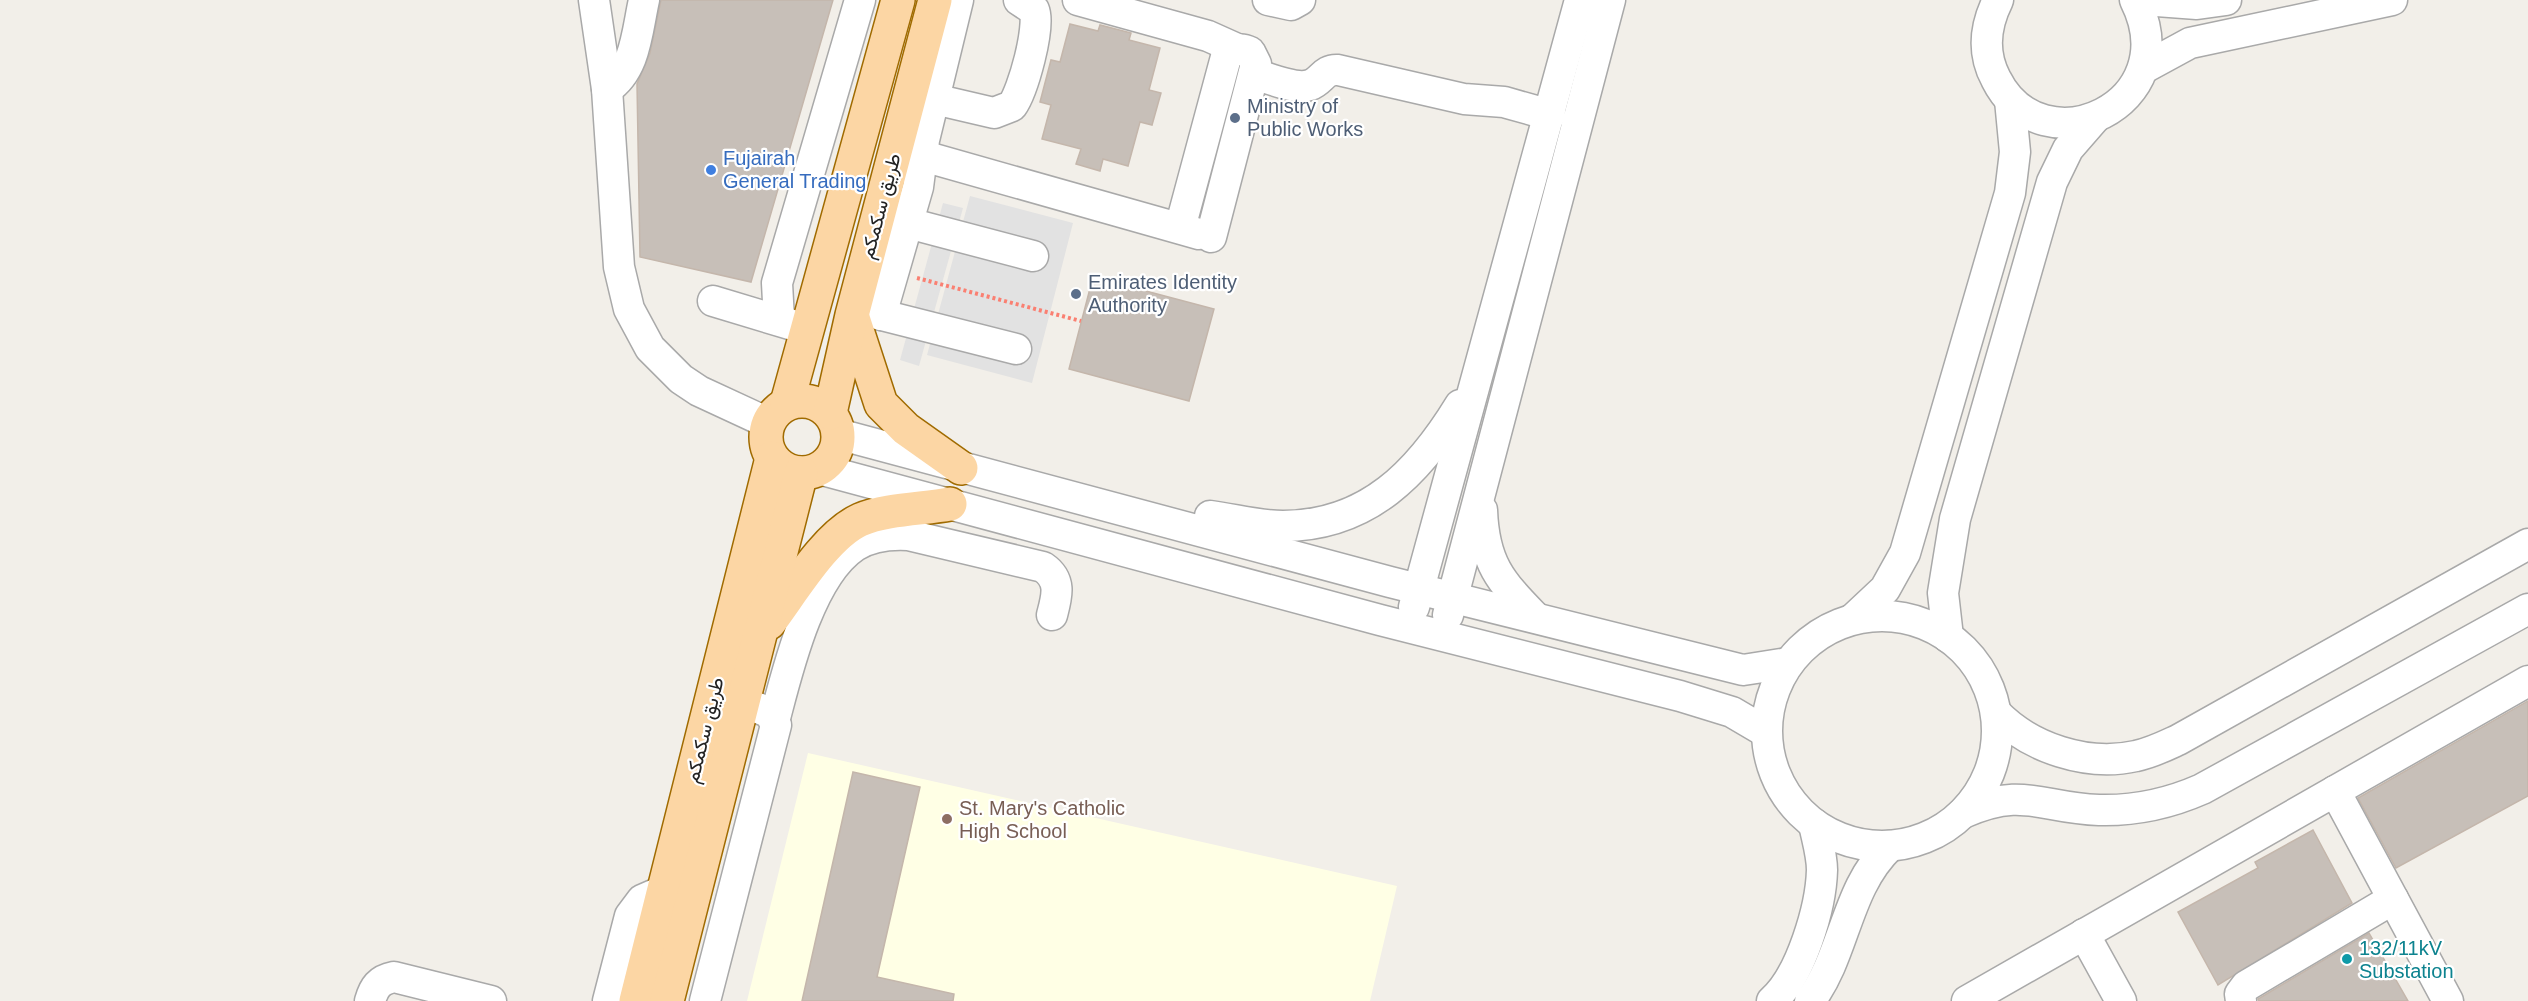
<svg xmlns="http://www.w3.org/2000/svg" width="2528" height="1001" viewBox="0 0 2528 1001" font-family="Arial,Vazirmatn,sans-serif">
<rect width="100%" height="100%" fill="#f2efe9"/>
<path fill="#ffffe5" d="M808,753L1397,886L1370,1001H747Z"/>
<g fill="#e2e2e2">
<path d="M970,196L1073,223L1032,383L927,355Z"/>
<path d="M943,203L963,208L919,366L900,360Z"/>
</g>
<g fill="#c7bfb8" stroke="#c4b6ab" stroke-width="1.5">
<path d="M661,0H833L751,282L640,257L637,84L650,53Z"/>
<path d="M1070,24L1098,31L1100,25L1131,33L1129,40L1160,48L1149,90L1161,93L1152,125L1140,122L1128,166L1103,159L1100,171L1076,164L1081,149L1042,139L1051,105L1040,102L1051,60L1060,62Z"/>
<path d="M1093,277L1214,309L1189,401L1069,369Z"/>
<path d="M2528,701V796L2396,868L2358,798Z"/>
<path d="M853,772L920,787L877,977L954,994L953,1001H802Z"/>
<path d="M2313,830L2352,903L2218,985L2178,912L2258,868L2255,862Z"/>
<path d="M2369,933L2408,1001H2259L2258,999Z"/>
</g>
<g fill="none" stroke-linecap="round" stroke-linejoin="round">
<g stroke="#a9a9a9" stroke-width="33">
<g id="minor">
<path d="M594,0L607,89L619,267L629,309L650,348L681,379L699,391L768,423"/>
<path d="M1078,0L1208,36L1237,49"/>
<path d="M1268,0L1291,5L1300,0"/>
<path d="M1998,0C1985,26 1982,53 1996,79C2042,171 2188,105 2135,0"/>
<path d="M2143,0L2197,4L2226,0"/>
<path d="M2144,68L2190,43L2392,0"/>
<path d="M1254,74C1269,78 1295,90 1310,85C1322,81 1323,69 1338,70L1464,99L1504,102L1550,115"/>
<path d="M607,89C636,70 637,31 644,0"/>
<path d="M934,99L994,113L1012,106C1023,91 1041,26 1034,10L1019,0"/>
<path d="M895,148L1199,234"/>
<path d="M908,223L1033,256"/>
<path d="M1180,228L1226,57C1234,49 1240,47 1250,52L1256,64L1211,237"/>
<path d="M713,301L796,326"/>
<path d="M862,310L1016,349"/>
<path d="M881,315L918,187L924,140L958,0"/>
<path d="M779,320L777,283L860,0"/>
<path d="M838,434L1390,582L1743,670L1788,663"/>
<path d="M819,469L1380,620L1680,696L1732,712L1766,732"/>
<path d="M1482,510C1484,563 1500,581 1535,617"/>
<path d="M1210,516C1234,519 1258,526 1283,526C1368,526 1419,472 1460,405"/>
<path d="M1414,607L1580,0"/>
<path d="M1448,615L1610,0"/>
<circle cx="1882" cy="731" r="115"/>
<path d="M1853,619L1885,589L1905,553L2010,193L2015,152L2010,100"/>
<path d="M1948,637L1943,593L1955,519L2052,182L2068,149L2095,118"/>
<path d="M1996,713C2030,748 2087,767 2136,756C2151,753 2165,746 2178,740L2528,544"/>
<path d="M775,718C788,668 810,576 855,546C871,536 889,534 908,535L1043,567C1062,580 1057,596 1052,615"/>
<path d="M2335,791L2448,1001"/>
<path d="M1963,813C2024,786 2040,808 2099,810C2136,811 2168,804 2202,789L2528,609"/>
<path d="M2084,934L2121,1001"/>
<path d="M370,1001C374,987 379,980 394,977L491,1001"/>
<path d="M608,1001L630,916L642,900L665,890"/>
<path d="M705,1001L776,725L770,713L758,708"/>
<path d="M1772,1001C1801,976 1821,907 1822,870C1822,855 1817,839 1814,824"/>
<path d="M1810,1001C1846,953 1845,889 1890,846"/>
<path d="M1967,1001L2528,681"/>
<path d="M2241,1001L2240,994L2246,986L2393,899"/>
</g>
</g>
<g stroke="#a06b00" stroke-width="36">
<g id="major">
<path d="M853,318L881,404L906,429L961,468"/>
<circle cx="802" cy="437" r="36"/>
<path d="M787,403L898,0"/>
<path d="M830,413L852,315L935,0"/>
<path d="M769,623C792,593 825,536 860,520C886,509 922,509 950,504"/>
<path d="M636,1001L772,458"/>
<path d="M667,1001L801,473"/>
</g>
</g>
<path stroke="#fa8072" stroke-width="4" stroke-dasharray="3 3" stroke-linecap="butt" d="M917,278L1081,321"/>
<use href="#minor" stroke="#fff" stroke-width="30"/>
<use href="#major" stroke="#fcd6a4" stroke-width="33"/>
</g>
<g fill="#5c6f8a" stroke="#fff" stroke-width="2">
<circle cx="1235" cy="118" r="6"/>
<circle cx="1076" cy="294" r="6"/>
</g>
<circle fill="#3f7fe0" stroke="#fff" stroke-width="2" cx="711" cy="170" r="6"/>
<circle fill="#8d6e63" stroke="#fff" stroke-width="2" cx="947" cy="819" r="6"/>
<circle fill="#0f9aa8" stroke="#fff" stroke-width="2" cx="2347" cy="959" r="6"/>
<g text-anchor="middle" dominant-baseline="central" stroke-width="4.5" stroke-linejoin="round" paint-order="stroke">
<g font-size="20" fill="#4e5e75" stroke="#fff" text-anchor="start">
<text x="1247" y="106">Ministry of<tspan x="1247" dy="23">Public Works</tspan></text>
<text x="1088" y="282">Emirates Identity<tspan x="1088" dy="23">Authority</tspan></text>
</g>
<g font-size="20" fill="#366cbe" stroke="#fff" text-anchor="start">
<text x="723" y="158">Fujairah<tspan x="723" dy="23">General Trading</tspan></text>
</g>
<g font-size="20" fill="#222" stroke="#fff">
<text transform="translate(880 206) rotate(-75)">طريق سكمكم</text>
<text transform="translate(704 730) rotate(-76)">طريق سكمكم</text>
</g>
<g font-size="20" fill="#785e54" stroke="#fff" text-anchor="start">
<text x="959" y="808">St. Mary's Catholic<tspan x="959" dy="23">High School</tspan></text>
</g>
<g font-size="20" fill="#0d838f" stroke="#fff" text-anchor="start">
<text x="2359" y="948">132/11kV<tspan x="2359" dy="23">Substation</tspan></text>
</g>
</g>
</svg>
